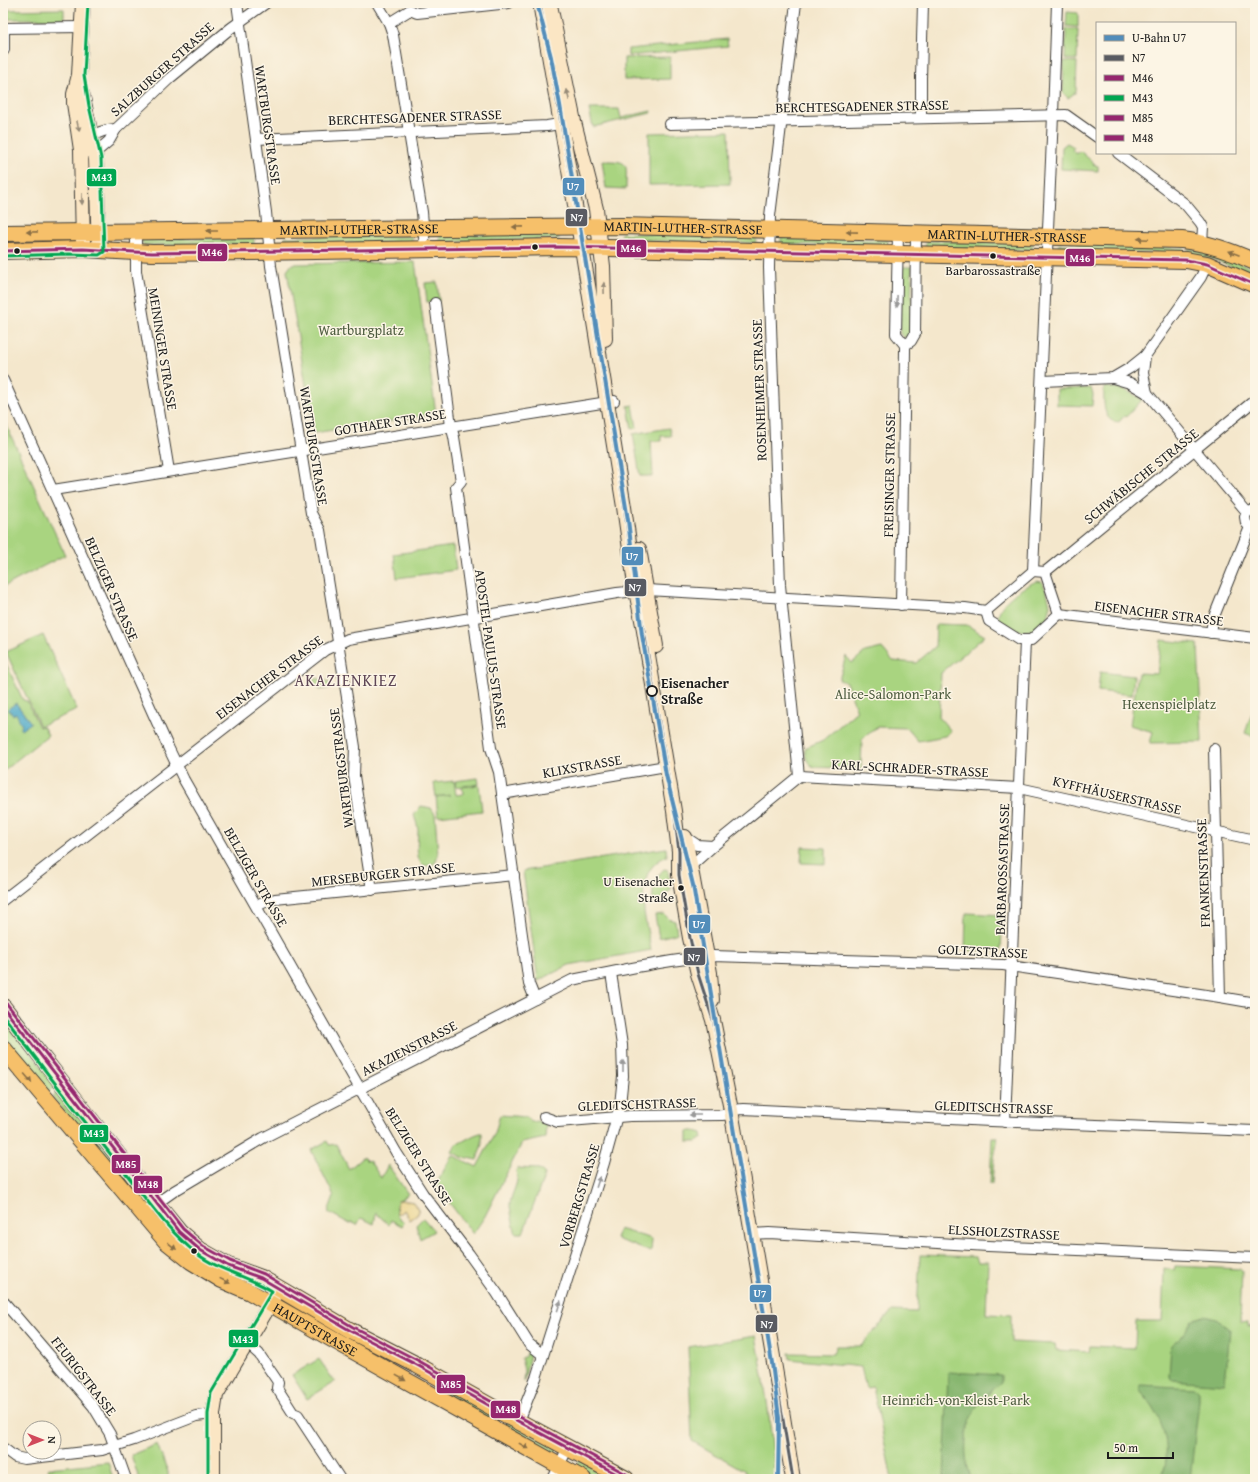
<svg xmlns="http://www.w3.org/2000/svg" width="1258" height="1482" viewBox="0 0 1258 1482" font-family="'Gentium Book Plus',serif">
<rect width="100%" height="100%" fill="#fcf5e5"/>
<filter id="ink" filterUnits="userSpaceOnUse"><feTurbulence type="fractalNoise" baseFrequency=".025" numOctaves="2"/><feDisplacementMap in="SourceGraphic" scale="8" xChannelSelector="R" yChannelSelector="G"/><feConvolveMatrix kernelMatrix="1 2 1 2 8 2 1 2 1" color-interpolation-filters="sRGB"/></filter>
<filter id="wash" filterUnits="userSpaceOnUse"><feTurbulence type="fractalNoise" baseFrequency=".012" numOctaves="4" result="noise"/><feDisplacementMap in="SourceGraphic" scale="16" xChannelSelector="R" yChannelSelector="G"/><feGaussianBlur stdDeviation="0.9" result="paint"/><feColorMatrix in="noise" values="0 0 0 0 0 0 0 0 0 0 0 0 0 0 0 0 0 1.4 0 .05"/><feComposite in="paint" operator="in"/></filter>
<g filter="url(#wash)">
<rect width="100%" height="100%" fill="#f4e7cc"/>
<g fill="#a9d480" stroke="#62784e">
<path d="M64,9V19H4L5,10Z"/>
<path d="M1067,12L1078,13V27L1066,26Z"/>
<path d="M1066,29H1078L1077,60L1065,59Z"/>
<path d="M727,39L728,46L628,56V49Z"/>
<path d="M670,57V79L624,80V58Z"/>
<path d="M1064,61L1077,62L1076,92L1068,98L1063,93Z"/>
<path d="M589,109H619L621,118L651,111V113L593,127Z"/>
<path d="M729,131L730,184L649,185V133Z"/>
<path d="M1067,143L1074,147L1072,150L1077,154L1080,151L1095,164H1093L1098,166V171L1061,169L1062,147Z"/>
<path d="M602,161C631,161 626,162 626,189L606,188Z"/>
<path d="M621,233L756,237V243L622,240Z"/>
<path d="M558,234L559,239L440,242V235Z"/>
<path d="M412,236V242L285,244V237Z"/>
<path d="M781,237L888,240V247L781,244Z"/>
<path d="M254,238V244L144,245L142,244V239Z"/>
<path d="M926,241L1033,243L1032,250L925,248Z"/>
<path d="M1059,244L1184,248L1183,253L1059,251Z"/>
<path d="M1189,248C1212,252 1234,260 1255,270V277L1216,260L1188,254Z"/>
<path d="M415,262L436,414L314,433L287,271L292,264Z"/>
<path d="M901,267H912L911,334L907,339L900,334Z"/>
<path d="M437,282L439,301L427,302L425,283Z"/>
<path d="M1104,387C1119,387 1130,391 1142,400L1126,417L1124,416L1119,422C1117,421 1114,422 1113,421C1102,417 1104,396 1104,387Z"/>
<path d="M1091,388L1093,395L1092,406L1057,405V389Z"/>
<path d="M633,405L637,428L632,429L628,406Z"/>
<path d="M3,418L65,555L3,587Z"/>
<path d="M669,428L671,436H661V441H651L653,476H640L633,434Z"/>
<path d="M453,546L456,570L397,578L394,554Z"/>
<path d="M1037,581L1042,582L1043,584C1046,590 1050,600 1050,608C1049,621 1034,633 1021,631C1017,630 1013,628 1010,626C1005,623 1000,622 998,617C999,602 1024,586 1037,581Z"/>
<path d="M936,624L967,625L985,636L941,673L939,717L951,731L945,736L918,741L907,728L877,727L862,739L861,769L814,767C806,763 805,756 805,748L823,740L857,711L846,682L839,680L846,656L852,663L865,652L882,648L893,661L916,663L935,647Z"/>
<path d="M43,635L77,710L40,726L6,652Z"/>
<path d="M1161,640L1198,644L1202,742L1150,743L1153,732L1130,725L1138,673L1157,674Z"/>
<path d="M3,657L23,700L27,701L39,727L43,726L48,735L3,771Z"/>
<path d="M1100,672L1134,676L1132,695L1098,691Z"/>
<path d="M316,678L329,682L330,688L320,690L312,679Z"/>
<path d="M1252,713L1255,714V737L1245,733Z"/>
<path d="M478,778L479,784L456,787L455,781Z"/>
<path d="M454,781L456,795L463,794L462,787L479,785L482,811L438,816L436,797L450,795L436,797L434,783Z"/>
<path d="M421,806L431,808L435,814L438,855L435,863C412,875 418,841 418,830C418,825 415,820 414,815Z"/>
<path d="M802,847L826,848V864L801,863Z"/>
<path d="M666,848L667,856C630,871 646,921 651,950L569,965L538,981L523,871Z"/>
<path d="M664,869L668,870L671,890L664,895L662,902L653,903C652,890 654,878 664,869Z"/>
<path d="M966,913L1003,915L1001,948L999,951L965,950Z"/>
<path d="M664,914L669,919L675,921L677,933L675,934L659,938L655,915Z"/>
<path d="M3,1016L56,1086L48,1092L3,1039Z"/>
<path d="M60,1091L137,1189L133,1192L52,1097Z"/>
<path d="M500,1115L527,1117L530,1122L538,1121L546,1125L545,1138L522,1143L485,1216L473,1234L436,1185L452,1155L477,1167L495,1133Z"/>
<path d="M688,1131H695L702,1133L703,1138L696,1142H688Z"/>
<path d="M480,1133H482V1144L477,1160L462,1157L452,1152L457,1144C465,1141 472,1135 480,1133Z"/>
<path d="M992,1137H998L994,1158L992,1184H990Z"/>
<path d="M327,1141L329,1145L336,1144L349,1169L363,1157L367,1161L369,1160L381,1178L388,1165L408,1194C405,1197 400,1200 398,1202C393,1210 397,1218 404,1222L402,1226L391,1220L389,1225L376,1213L374,1224L361,1218L357,1225L351,1222L350,1224L328,1212L334,1196L311,1150Z"/>
<path d="M517,1168L539,1169L545,1174L523,1233H516C514,1229 510,1209 510,1205C510,1197 516,1188 517,1180C518,1176 515,1172 517,1168Z"/>
<path d="M423,1218L434,1231L420,1239L416,1225Z"/>
<path d="M619,1229L652,1239L651,1252L616,1239Z"/>
<path d="M920,1255L976,1257L978,1262H988L986,1314L1011,1315V1342L1055,1344L1056,1350L1089,1352L1090,1346L1135,1348L1136,1321H1162L1164,1268L1174,1270L1175,1266L1240,1269L1242,1271L1240,1322L1248,1323V1327L1255,1326V1479H892L873,1387L866,1388L861,1367L790,1359L789,1353L833,1354L836,1346H861L892,1311L917,1312Z"/>
<path d="M756,1336C765,1384 772,1431 775,1479H746L745,1471L692,1441L688,1347Z"/>
<path d="M531,1350L524,1381L523,1382L524,1370L521,1358L526,1356L525,1354Z"/>
<path d="M319,1359L332,1378L336,1381L307,1399L292,1375Z"/>
<path d="M441,1382L498,1414L493,1423L436,1391Z"/>
<path d="M508,1420L558,1449L554,1455L504,1429Z"/>
<path d="M157,1444L168,1472V1479H139L131,1455Z"/>
<path d="M579,1459L615,1479H595L576,1469Z"/>
<path d="M108,1462L113,1479H50L48,1468Z"/>
</g>
<g fill="#86b66e" stroke="#516945">
<path d="M1204,1316L1216,1319L1230,1329L1225,1384L1172,1380L1169,1377L1171,1345L1183,1335L1192,1320Z"/>
<path d="M948,1372L1001,1375V1383C992,1390 984,1398 977,1407C964,1427 962,1458 972,1479H944Z"/>
<path d="M1140,1385L1195,1388L1199,1392V1400L1190,1479H1161C1174,1447 1162,1415 1140,1391Z"/>
</g>
<path fill="#eeda9e" stroke="#857b5d" d="M401,1200L413,1202L418,1210V1214L410,1220L404,1210L397,1215L396,1205L398,1201Z"/>
<path fill="#48a7c7" stroke="#326272" d="M16,703L31,723L21,730L20,728L22,726L16,713L13,715L8,709Z"/>
</g>
<g filter="url(#ink)">
<g fill="none" stroke-linecap="round" stroke-linejoin="round">
<g stroke="#3c3a36" stroke-width="12">
<g id="street">
<path d="M237,3L266,212L271,266L311,513L320,530L355,747L354,776L372,890"/>
<path d="M377,3L389,23L393,35L422,212L425,249"/>
<path d="M796,3L770,216L769,268L780,585L799,776"/>
<path d="M410,10L417,13L509,3"/>
<path d="M389,23L410,10"/>
<path d="M3,28L82,27"/>
<path d="M3,51L4,50V28"/>
<path d="M921,118V78L923,3"/>
<path d="M670,124L1066,115L1097,137"/>
<path d="M256,139L547,126L566,123"/>
<path d="M88,141C95,132 105,130 116,129"/>
<path d="M90,152L95,153L109,141L116,129L170,78L231,28L266,3"/>
<path d="M1118,153L1185,204L1200,222L1203,227L1202,243"/>
<path d="M136,231V271L169,471"/>
<path d="M898,233L896,334L905,345V351L901,605"/>
<path d="M435,303L451,426L454,437L461,481L456,487L491,748L499,772L529,984L535,999"/>
<path d="M905,345L911,341L915,334L916,233"/>
<path d="M1145,356L1143,373L1147,393"/>
<path d="M1113,378L1130,383L1147,393L1247,512"/>
<path d="M3,380L169,749L184,780L396,1152L423,1194L469,1254L497,1293L529,1344L543,1355"/>
<path d="M1042,381L1113,378L1130,368L1145,356L1201,277L1207,264"/>
<path d="M53,490L614,401"/>
<path d="M1250,527L1246,523L1245,517L1247,512L1255,510"/>
<path d="M1033,571L1053,115L1057,3"/>
<path d="M1033,571L1045,572L1059,614L1031,640H1019L989,621L986,611Z"/>
<path d="M1045,572L1255,400"/>
<path d="M1059,614L1255,638"/>
<path d="M1211,633L1213,619L1250,527"/>
<path d="M1214,749L1220,997"/>
<path d="M799,776L1019,788L1255,840"/>
<path d="M502,794L666,766"/>
<path d="M685,837L697,845L713,846"/>
<path d="M691,868L694,863L713,846L799,776"/>
<path d="M3,900L325,650L348,639L617,593L647,590L965,608L986,611"/>
<path d="M257,906L267,901L275,899L514,875"/>
<path d="M731,1110L743,1109L991,1121L1255,1131"/>
<path d="M544,1117L558,1122L630,1116L722,1115L732,1114"/>
<path d="M1005,1122L1025,641"/>
<path d="M143,1213L174,1191L263,1138L572,980C618,971 665,960 713,956L1003,965L1220,997L1255,1003"/>
<path d="M752,1234L769,1233L988,1246L1255,1258"/>
<path d="M3,1301L93,1406L110,1434L126,1479"/>
<path d="M247,1343L259,1354L278,1382L277,1388L293,1413L298,1415L340,1479"/>
<path d="M519,1421L536,1378L604,1163L620,1105L623,1076L622,1045L611,973"/>
<path d="M3,1448L15,1457L24,1459L102,1450L134,1440L196,1416L213,1414"/>
<path d="M553,1479L568,1447"/>
</g>
</g>
<g stroke="#3c3a36" stroke-width="16">
<g id="secondary">
<path d="M83,3L79,75L74,94V103L81,150L83,243"/>
<path d="M540,3L575,205L624,507L636,591L643,625L674,811L679,851V875L690,938L698,974L713,1020L731,1110L779,1392L793,1479"/>
<path d="M550,5L574,122L596,209L603,266L605,339"/>
<path d="M82,93L96,159L99,250"/>
<path d="M639,549L656,646"/>
<path d="M685,837L710,973L712,1000"/>
<path d="M213,1479V1414L216,1395L279,1289"/>
</g>
</g>
<g stroke="#3c3a36" stroke-width="18">
<g id="primary">
<path id="s1" d="M3,233L622,226L1182,240C1208,243 1231,251 1255,262"/>
<path d="M3,251L83,249L152,253L254,252L558,247L1186,260L1207,264L1255,285"/>
<path d="M3,1007L145,1190L179,1232L200,1250L228,1266L261,1278L351,1331L417,1365L499,1411L626,1479"/>
<path id="s2" d="M3,1048L166,1241L191,1261L222,1280L250,1292L332,1339L583,1479"/>
</g>
</g>
<use href="#street" stroke="#fff" stroke-width="10"/>
<use href="#secondary" stroke="#fbe6c4" stroke-width="14"/>
<use href="#primary" stroke="#f6c06b" stroke-width="16"/>
<g stroke="#fcf5e5" stroke-width="6">
<path id="bus-1" d="M540,3L575,205L624,507L636,591L643,625L674,811L679,851V875L690,938L698,974L713,1020L731,1110L793,1479"/>
</g>
<g stroke="#fcf5e5" stroke-width="6">
<path id="bus-2" d="M3,251L83,249L152,253L558,247L1186,260L1207,264L1255,285"/>
</g>
<g stroke="#fcf5e5" stroke-width="6">
<g id="bus-3">
<path d="M3,256L69,254L99,255L104,252L101,158L89,106L84,75L88,3"/>
<path d="M3,1015C43,1068 83,1120 124,1171C147,1200 168,1231 196,1253C219,1271 248,1276 272,1291L211,1393L208,1414V1479"/>
</g>
</g>
<g stroke="#fcf5e5" stroke-width="6">
<path id="bus-4" d="M3,1007L179,1232L200,1250L228,1266L261,1278L351,1331L417,1365L499,1411L626,1479"/>
</g>
<g stroke="#fcf5e5" stroke-width="6">
<path id="bus-5" d="M7,1004L183,1229L203,1246L230,1261L264,1274L353,1327L419,1361L501,1407L628,1475"/>
</g>
<use href="#bus-1" stroke="#595b62" stroke-width="3"/>
<use href="#bus-2" stroke="#95276e" stroke-width="3"/>
<use href="#bus-3" stroke="#00a651" stroke-width="3"/>
<use href="#bus-4" stroke="#95276e" stroke-width="3"/>
<use href="#bus-5" stroke="#95276e" stroke-width="3"/>
<g stroke="#fcf5e5" stroke-width="7">
<path id="metro-1" d="M537,3L551,57L560,105L628,520L642,635L666,775L693,885L772,1363L779,1418L778,1479"/>
</g>
<use href="#metro-1" stroke="#528dba" stroke-width="4"/>
</g>
<defs><path id="oneway-solid" d="M-6-.8H1V-3.2L6.5 0L1 3.2V.8H-6Z"/></defs>
<g fill="#978b78">
<use href="#oneway-solid" transform="translate(568 95) rotate(-102)"/>
<use href="#oneway-solid" transform="translate(78 126) rotate(78)"/>
<use href="#oneway-solid" transform="translate(82 199) rotate(89)"/>
<use href="#oneway-solid" transform="translate(604 288) rotate(-91)"/>
</g>
<g fill="#896e44">
<use href="#oneway-solid" transform="translate(518 227) rotate(179)"/>
<use href="#oneway-solid" transform="translate(212 231) rotate(180)"/>
<use href="#oneway-solid" transform="translate(32 232) rotate(179)"/>
<use href="#oneway-solid" transform="translate(852 232) rotate(-179)"/>
<use href="#oneway-solid" transform="translate(1143 239) rotate(-178)"/>
<use href="#oneway-solid" transform="translate(1234 253) rotate(-159)"/>
<use href="#oneway-solid" transform="translate(28 1078) rotate(50)"/>
<use href="#oneway-solid" transform="translate(172 1246) rotate(39)"/>
<use href="#oneway-solid" transform="translate(225 1281) rotate(26)"/>
<use href="#oneway-solid" transform="translate(401 1378) rotate(29)"/>
<use href="#oneway-solid" transform="translate(524 1446) rotate(29)"/>
</g>
<g fill="#999">
<use href="#oneway-solid" transform="translate(897 301) rotate(91)"/>
<use href="#oneway-solid" transform="translate(623 1066) rotate(-90)"/>
<use href="#oneway-solid" transform="translate(695 1115) rotate(-180)"/>
<use href="#oneway-solid" transform="translate(598 1182) rotate(-72)"/>
<use href="#oneway-solid" transform="translate(559 1306) rotate(-72)"/>
</g>
</g>
<g fill="#1c1c1c" stroke="#fcf5e5" stroke-width="1.5">
<circle cx="535" cy="247" r="3.5"/>
<circle cx="17" cy="251" r="3.5"/>
<circle cx="993" cy="256" r="3.5"/>
<circle cx="681" cy="888" r="3.5"/>
<circle cx="194" cy="1251" r="3.5"/>
</g>
<circle fill="#fcf5e5" stroke="#1c1c1c" stroke-width="2" cx="652" cy="691" r="5"/>
<g text-anchor="middle" dominant-baseline="central" stroke-width="3" stroke-linejoin="round" paint-order="stroke">
<g font-size="13" fill="#1c1c1c" stroke="#fcf5e5">
<text x="993" y="270">Barbarossastraße</text>
<text x="674" y="881" text-anchor="end">U Eisenacher<tspan x="674" dy="16">Straße</tspan></text>
</g>
<g font-size="14" fill="#1c1c1c" stroke="#fcf5e5">
<text transform="translate(162 69) rotate(-42)">SALZBURGER STRASSE</text>
<text transform="translate(862 106) rotate(-1)">BERCHTESGADENER STRASSE</text>
<text transform="translate(415 117) rotate(-2)">BERCHTESGADENER STRASSE</text>
<text transform="translate(268 125) rotate(82)">WARTBURGSTRASSE</text>
<text stroke="none"><textPath href="#s1" startOffset="680">MARTIN-LUTHER-STRASSE</textPath></text>
<text stroke="none"><textPath href="#s1" startOffset="356">MARTIN-LUTHER-STRASSE</textPath></text>
<text stroke="none"><textPath href="#s1" startOffset="1004">MARTIN-LUTHER-STRASSE</textPath></text>
<text transform="translate(163 349) rotate(81)">MEININGER STRASSE</text>
<text transform="translate(759 390) rotate(-92)">ROSENHEIMER STRASSE</text>
<text transform="translate(390 422) rotate(-9)">GOTHAER STRASSE</text>
<text transform="translate(314 446) rotate(81)">WARTBURGSTRASSE</text>
<text transform="translate(889 475) rotate(-89)">FREISINGER STRASSE</text>
<text transform="translate(1141 476) rotate(-39)">SCHWÄBISCHE STRASSE</text>
<text transform="translate(112 589) rotate(66)">BELZIGER STRASSE</text>
<text transform="translate(1159 613) rotate(7)">EISENACHER STRASSE</text>
<text transform="translate(491 649) rotate(82)">APOSTEL-PAULUS-STRASSE</text>
<text transform="translate(269 677) rotate(-37)">EISENACHER STRASSE</text>
<text transform="translate(582 766) rotate(-10)">KLIXSTRASSE</text>
<text transform="translate(341 768) rotate(-97)">WARTBURGSTRASSE</text>
<text transform="translate(910 768) rotate(3)">KARL-SCHRADER-STRASSE</text>
<text transform="translate(1117 795) rotate(13)">KYFFHÄUSERSTRASSE</text>
<text transform="translate(1002 869) rotate(-88)">BARBAROSSASTRASSE</text>
<text transform="translate(1203 873) rotate(-92)">FRANKENSTRASSE</text>
<text transform="translate(383 874) rotate(-6)">MERSEBURGER STRASSE</text>
<text transform="translate(256 877) rotate(60)">BELZIGER STRASSE</text>
<text transform="translate(983 951) rotate(3)">GOLTZSTRASSE</text>
<text transform="translate(409 1048) rotate(-27)">AKAZIENSTRASSE</text>
<text transform="translate(637 1104) rotate(-2)">GLEDITSCHSTRASSE</text>
<text transform="translate(994 1107) rotate(2)">GLEDITSCHSTRASSE</text>
<text transform="translate(419 1156) rotate(58)">BELZIGER STRASSE</text>
<text transform="translate(579 1196) rotate(-73)">VORBERGSTRASSE</text>
<text transform="translate(1004 1232) rotate(3)">ELSSHOLZSTRASSE</text>
<text stroke="none"><textPath href="#s2" startOffset="427">HAUPTSTRASSE</textPath></text>
<text transform="translate(84 1376) rotate(52)">FEURIGSTRASSE</text>
</g>
<g font-size="14" fill="#4d5c3f" stroke="#fcf5e5">
<text x="361" y="330">Wartburgplatz</text>
<text x="893" y="694">Alice-Salomon-Park</text>
<text x="1169" y="704">Hexenspielplatz</text>
<text x="956" y="1400">Heinrich-von-Kleist-Park</text>
</g>
<g font-size="14" font-weight="bold" fill="#1c1c1c" stroke="#fcf5e5" text-anchor="start">
<text x="661" y="683">Eisenacher<tspan x="661" dy="16">Straße</tspan></text>
</g>
<g font-size="16" letter-spacing="1" fill="#5f4756" stroke="#fcf5e5">
<text x="346" y="680">AKAZIENKIEZ</text>
</g>
</g>
<g stroke="#fcf5e5" stroke-width="1.5">
<rect x="86" y="168" width="31" height="19" rx="4" fill="#00a651"/>
<rect x="562" y="177" width="23" height="19" rx="4" fill="#528dba"/>
<rect x="565" y="208" width="23" height="19" rx="4" fill="#595b62"/>
<rect x="616" y="239" width="31" height="19" rx="4" fill="#95276e"/>
<rect x="197" y="243" width="31" height="19" rx="4" fill="#95276e"/>
<rect x="1065" y="248" width="30" height="19" rx="4" fill="#95276e"/>
<rect x="621" y="546" width="23" height="20" rx="4" fill="#528dba"/>
<rect x="624" y="578" width="23" height="19" rx="4" fill="#595b62"/>
<rect x="688" y="914" width="23" height="20" rx="4" fill="#528dba"/>
<rect x="683" y="947" width="23" height="19" rx="4" fill="#595b62"/>
<rect x="79" y="1124" width="30" height="19" rx="4" fill="#00a651"/>
<rect x="111" y="1154" width="30" height="20" rx="4" fill="#95276e"/>
<rect x="133" y="1175" width="30" height="19" rx="4" fill="#95276e"/>
<rect x="749" y="1284" width="23" height="19" rx="4" fill="#528dba"/>
<rect x="755" y="1314" width="23" height="19" rx="4" fill="#595b62"/>
<rect x="228" y="1329" width="31" height="19" rx="4" fill="#00a651"/>
<rect x="436" y="1374" width="30" height="20" rx="4" fill="#95276e"/>
<rect x="490" y="1400" width="31" height="19" rx="4" fill="#95276e"/>
</g>
<g font-size="11" text-anchor="middle" font-weight="bold" fill="#fff">
<text x="102" y="181">M43</text>
<text x="573" y="190">U7</text>
<text x="577" y="221">N7</text>
<text x="631" y="252">M46</text>
<text x="212" y="256">M46</text>
<text x="1080" y="262">M46</text>
<text x="632" y="560">U7</text>
<text x="635" y="591">N7</text>
<text x="699" y="928">U7</text>
<text x="694" y="961">N7</text>
<text x="94" y="1137">M43</text>
<text x="126" y="1168">M85</text>
<text x="148" y="1188">M48</text>
<text x="760" y="1297">U7</text>
<text x="767" y="1328">N7</text>
<text x="243" y="1343">M43</text>
<text x="451" y="1388">M85</text>
<text x="506" y="1413">M48</text>
</g>
<rect width="1258" height="1482" fill="none" stroke="#fcf5e5" stroke-width="16"/>
<rect x="1096" y="22" width="140" height="132" fill="#fcf5e5" stroke="#a29e95"/>
<rect x="1104" y="35" width="20" height="6" fill="#528dba" stroke="#a29e95"/>
<text x="1132" y="42" font-size="12" fill="#1c1c1c">U-Bahn U7</text>
<rect x="1104" y="55" width="20" height="6" fill="#595b62" stroke="#a29e95"/>
<text x="1132" y="62" font-size="12" fill="#1c1c1c">N7</text>
<rect x="1104" y="75" width="20" height="6" fill="#95276e" stroke="#a29e95"/>
<text x="1132" y="82" font-size="12" fill="#1c1c1c">M46</text>
<rect x="1104" y="95" width="20" height="6" fill="#00a651" stroke="#a29e95"/>
<text x="1132" y="102" font-size="12" fill="#1c1c1c">M43</text>
<rect x="1104" y="115" width="20" height="6" fill="#95276e" stroke="#a29e95"/>
<text x="1132" y="122" font-size="12" fill="#1c1c1c">M85</text>
<rect x="1104" y="135" width="20" height="6" fill="#95276e" stroke="#a29e95"/>
<text x="1132" y="142" font-size="12" fill="#1c1c1c">M48</text>
<g transform="translate(42 1440) rotate(90)"><circle r="19" fill="#fcf5e5" stroke="#a29e95"/>
<path d="M0-3L7 15L0 10L-7 15Z" fill="#d1495b"/>
<text y="-6" font-size="11" font-weight="bold" text-anchor="middle" fill="#1c1c1c">N</text>
</g>
<path d="M1108 1452v6h65v-6" fill="none" stroke="#1c1c1c" stroke-width="2"/>
<text x="1114" y="1452" font-size="12" fill="#1c1c1c" stroke="#fcf5e5" stroke-width="3" paint-order="stroke">50 m</text>
</svg>
